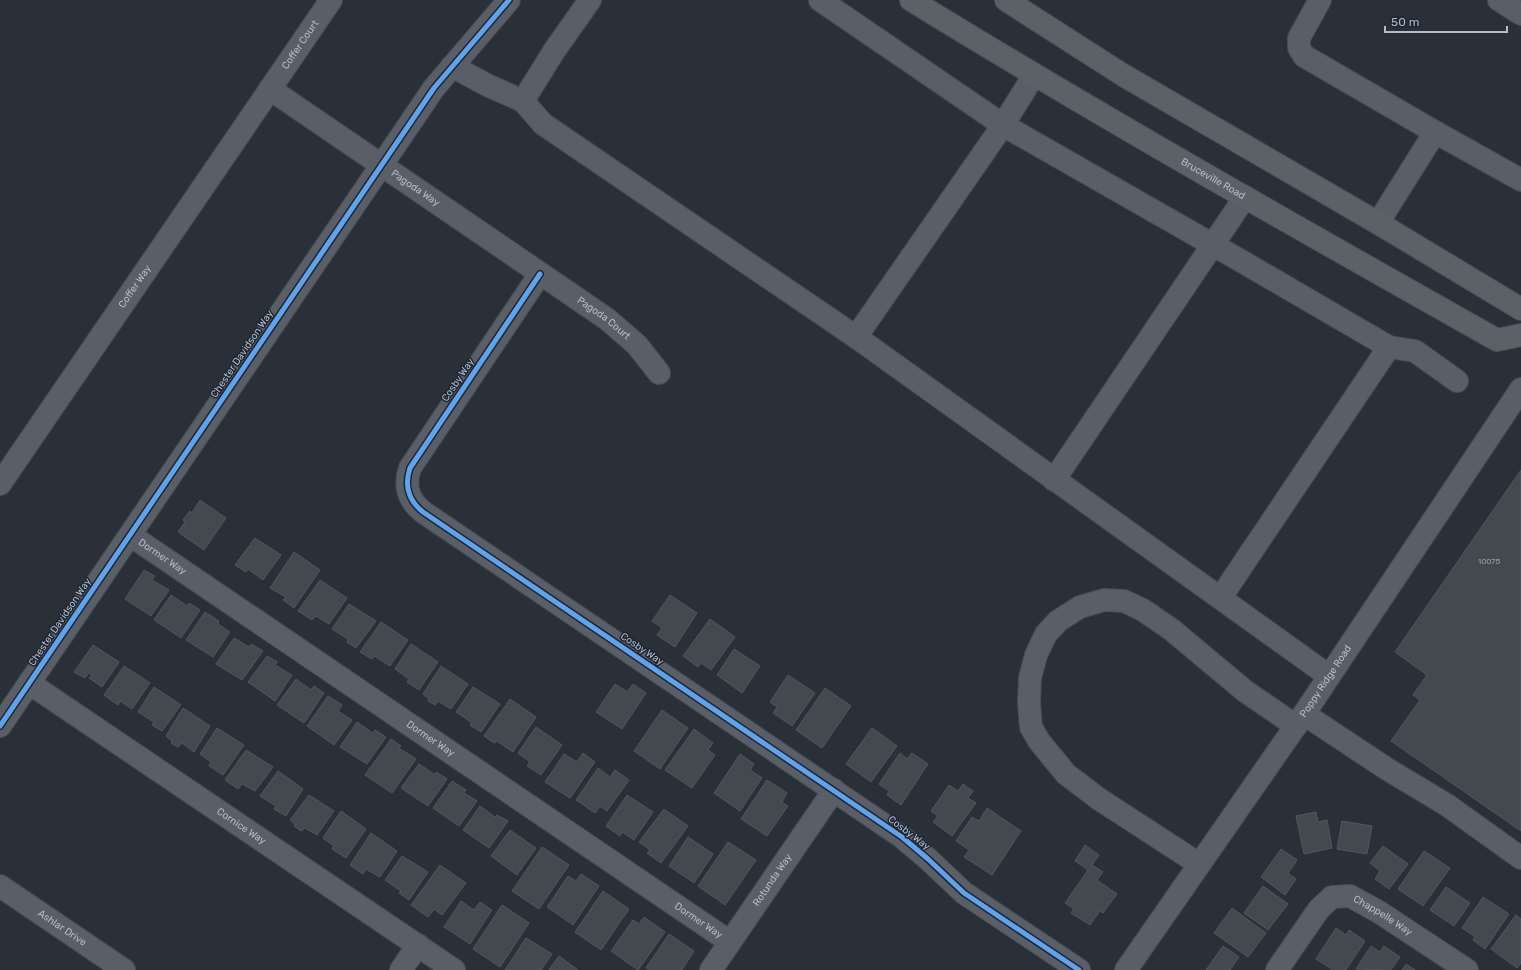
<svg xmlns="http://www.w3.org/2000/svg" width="1521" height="970" viewBox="0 0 1521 970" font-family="Rubik,sans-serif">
<rect width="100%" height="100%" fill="#2a3038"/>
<g fill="#444950" stroke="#52575f">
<path d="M1521,470V831L1391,741L1420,700L1413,695L1427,675L1395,652Z"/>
<path d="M200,500L226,518L204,550L178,532L185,522L183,520L190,511L192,513Z"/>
<path d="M255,538L281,555L263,580L248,569L246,572L235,565Z"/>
<path d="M294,552L320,570L294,608L283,600L286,597L270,588Z"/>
<path d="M144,570L155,576L152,580L169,590L151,616L125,599Z"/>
<path d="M320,580L347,598L329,624L316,616L312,620L298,611Z"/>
<path d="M171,595L187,606L189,603L200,610L181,638L154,620Z"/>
<path d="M670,595L697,613L675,647L657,635L662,628L652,621Z"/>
<path d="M349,604L376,621L356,648L347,642L348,639L332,629Z"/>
<path d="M205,612L219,621L218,624L230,632L213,657L186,640Z"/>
<path d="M710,619L735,637L711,670L701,663L698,667L683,656Z"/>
<path d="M381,622L408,640L390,666L374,656L372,659L360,652Z"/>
<path d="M234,638L249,647L251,644L263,651L242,680L216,664Z"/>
<path d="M411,644L438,662L419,690L407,682L409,679L395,669Z"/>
<path d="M93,645L119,662L102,687L89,678L92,675L89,673L85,678L74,672Z"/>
<path d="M734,649L760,666L742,693L717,675Z"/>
<path d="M267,656L277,662L275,665L292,675L275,701L248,682Z"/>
<path d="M124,666L150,683L132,709L120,701L118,705L104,695Z"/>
<path d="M441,666L468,684L451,709L438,701L435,705L428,701L429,699L423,694Z"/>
<path d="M788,675L815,693L792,726L773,713L777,707L770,702Z"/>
<path d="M296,679L311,690L314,686L324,693L304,723L277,705Z"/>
<path d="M615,684L627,692L633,684L646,693L622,729L596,712Z"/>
<path d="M154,687L181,705L162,731L152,725L154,722L138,712Z"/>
<path d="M473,687L500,704L481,732L470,725L472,723L456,712Z"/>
<path d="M825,688L851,706L822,748L796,730Z"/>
<path d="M328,696L342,705L338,711L352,720L334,745L307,726Z"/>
<path d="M510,699L536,717L513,752L497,741L494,743L484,736Z"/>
<path d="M183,708L210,726L194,752L182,743L178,747L171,743L172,741L166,736Z"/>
<path d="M662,710L688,728L660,769L634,751Z"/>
<path d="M357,722L373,733L375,730L386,737L367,764L340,747Z"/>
<path d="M536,727L562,745L541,775L527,766L530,762L518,753Z"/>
<path d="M217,728L244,745L223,775L209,766L211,762L200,754Z"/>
<path d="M872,728L897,746L871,782L846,764Z"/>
<path d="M694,729L713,743L708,750L715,755L692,788L665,770Z"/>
<path d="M391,739L401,746L399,748L416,759L392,793L365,775Z"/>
<path d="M246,750L273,767L255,791L242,784L238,789L225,780Z"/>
<path d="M583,753L595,762L570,798L545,782L564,754L577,762Z"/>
<path d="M900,753L907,759L912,753L928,764L901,805L887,795L889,791L879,784Z"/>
<path d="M740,754L754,764L750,770L762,778L740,811L714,793Z"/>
<path d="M419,764L434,774L436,772L447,779L428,806L401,788Z"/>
<path d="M598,768L610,777L615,770L629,780L607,811L600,806L595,813L576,800Z"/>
<path d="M278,771L303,789L286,816L274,809L276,806L260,796Z"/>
<path d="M767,780L787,793L782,802L788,806L767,836L741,819Z"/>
<path d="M452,781L466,790L464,793L477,801L459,826L433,808Z"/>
<path d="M963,784L973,791L968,798L976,803L952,836L933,822L938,816L931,811L949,785L958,791Z"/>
<path d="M309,795L334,811L317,835L305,828L301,831L294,826L295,824L290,820Z"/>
<path d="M627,795L653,812L634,840L622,832L620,836L606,826Z"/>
<path d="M480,806L495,817L497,815L508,821L489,848L463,830Z"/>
<path d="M987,808L1021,831L992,875L964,857L969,850L956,841L972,817L979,821Z"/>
<path d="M664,809L688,826L661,863L647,853L650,850L639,842Z"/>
<path d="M341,811L366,829L346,858L332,849L334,846L323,838Z"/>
<path d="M1316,812L1318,822L1327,820L1332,848L1304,854L1296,816Z"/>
<path d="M1342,821L1372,826L1367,854L1337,849Z"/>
<path d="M510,830L536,848L517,875L491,856Z"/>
<path d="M371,833L397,851L380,877L366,869L363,874L350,865Z"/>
<path d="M688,837L713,854L694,883L669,866Z"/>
<path d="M728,842L756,860L725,905L698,886Z"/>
<path d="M1085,845L1099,855L1092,865L1103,872L1097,880L1117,894L1103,913L1100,911L1090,925L1071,913L1074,909L1065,903L1088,870L1075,861Z"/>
<path d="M1383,846L1408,864L1389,889L1375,879L1380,871L1370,863Z"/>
<path d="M542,847L569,865L539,909L512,891Z"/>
<path d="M1281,849L1297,860L1288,873L1296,879L1285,895L1261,877Z"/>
<path d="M1424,851L1450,868L1423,906L1398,889Z"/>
<path d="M402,856L428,872L409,900L399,893L401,891L385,880Z"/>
<path d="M440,865L466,883L442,915L434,909L428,917L411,905Z"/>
<path d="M581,874L599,886L573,925L547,907L568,876L576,881Z"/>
<path d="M1263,886L1288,904L1268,930L1244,913Z"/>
<path d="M1446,887L1470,903L1454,926L1430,910Z"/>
<path d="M603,891L629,909L601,950L575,932Z"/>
<path d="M1483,897L1509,914L1485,949L1473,940L1475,937L1462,928Z"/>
<path d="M461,901L474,910L480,902L492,910L470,944L444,927Z"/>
<path d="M502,905L529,923L500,967L473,949Z"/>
<path d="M1232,908L1266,933L1248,957L1214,933Z"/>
<path d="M1516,915L1521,919V963L1517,968L1491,949Z"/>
<path d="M644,917L665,932L638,970L611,951L633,920L639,924Z"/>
<path d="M1336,928L1346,935L1349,930L1365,941L1346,970H1333L1316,959Z"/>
<path d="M669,934L694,951L682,970H650L646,968Z"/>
<path d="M526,938L552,954L541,970H505Z"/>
<path d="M1223,946L1239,957L1230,970H1206Z"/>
<path d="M1371,946L1380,952L1384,946L1400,957L1391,970L1356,969Z"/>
<path d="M559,956L578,970H549Z"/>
<path d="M1406,964L1415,970H1402Z"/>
</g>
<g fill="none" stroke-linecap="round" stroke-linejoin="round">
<g stroke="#484c53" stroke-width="24">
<g id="minor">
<path d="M590,0L554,51L523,101L543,124L856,337L1329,676"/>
<path d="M820,0L1003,125L1243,262L1389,347L1415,351L1457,381"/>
<path d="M1320,0L1299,38V48L1304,56L1435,132L1521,180"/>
<path d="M1499,0L1521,14"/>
<path d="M452,66L487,85L523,101"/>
<path id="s1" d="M270,89L607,319L637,345L659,373"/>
<path d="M1378,223L1435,132"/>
<path d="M540,274L410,468C404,486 408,500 423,512L902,837L928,859L964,893L1079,970"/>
<path d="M856,337L1003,125L1034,75"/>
<path d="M1054,480L1245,197"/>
<path id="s2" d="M0,484L331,0"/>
<path id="s3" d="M130,535L730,942"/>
<path d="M1221,597L1389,347"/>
<path id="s4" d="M29,683L454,970"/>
<path d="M1304,714L1387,769L1447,805L1521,858"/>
<path d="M0,726L434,88L509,0"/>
<path d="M1199,864L1099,799L1066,774L1039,741L1031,727L1029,703L1030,678L1036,655L1046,634L1058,621L1080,607L1104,600L1124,601L1143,610L1172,630L1245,691L1296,726"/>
<path id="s5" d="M0,886L124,970"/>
<path d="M401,970L418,945"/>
<path id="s6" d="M711,970L834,790"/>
<path id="s7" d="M1126,970L1304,714L1521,389"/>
<path id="s8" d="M1277,970L1319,909L1332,897L1350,896L1379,912L1467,970"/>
</g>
</g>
<g stroke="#484c55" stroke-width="24">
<g id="major">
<path id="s9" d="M911,0C1103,118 1300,229 1497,340L1521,335"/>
<path d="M1006,0L1123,75L1378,223L1521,309"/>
</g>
</g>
<use href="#minor" stroke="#5a5e66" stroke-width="22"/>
<use href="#major" stroke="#5c6168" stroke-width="22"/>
<g stroke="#1d2633" stroke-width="8">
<g id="cycleway">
<path d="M540,274L410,468C404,486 408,500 423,512L902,837L928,859L964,893L1079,970"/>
<path d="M0,726L434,88L509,0"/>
</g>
</g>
<use href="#cycleway" stroke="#60a3ed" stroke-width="5"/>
</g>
<g text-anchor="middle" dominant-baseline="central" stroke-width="3" stroke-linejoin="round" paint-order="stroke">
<g font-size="8" fill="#989fab">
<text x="1489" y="561">10075</text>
</g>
<g font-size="10" fill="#b4bcc9" stroke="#1d2633">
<text stroke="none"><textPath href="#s2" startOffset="532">Coffer Court</textPath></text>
<text stroke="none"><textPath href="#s9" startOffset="351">Bruceville Road</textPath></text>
<text stroke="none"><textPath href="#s1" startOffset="176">Pagoda Way</textPath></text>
<text stroke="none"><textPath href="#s2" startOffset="239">Coffer Way</textPath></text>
<text stroke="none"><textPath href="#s1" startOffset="405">Pagoda Court</textPath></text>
<text transform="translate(242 354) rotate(-56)">Chester Davidson Way</text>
<text transform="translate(458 380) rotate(-56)">Cosby Way</text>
<text stroke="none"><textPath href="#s3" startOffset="39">Dormer Way</textPath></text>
<text transform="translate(60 622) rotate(-56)">Chester Davidson Way</text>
<text transform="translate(642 649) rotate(34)">Cosby Way</text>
<text stroke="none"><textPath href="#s7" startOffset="351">Poppy Ridge Road</textPath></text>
<text stroke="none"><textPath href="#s3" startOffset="363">Dormer Way</textPath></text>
<text stroke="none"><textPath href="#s4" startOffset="256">Cornice Way</textPath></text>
<text transform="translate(909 833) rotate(37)">Cosby Way</text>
<text stroke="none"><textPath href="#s6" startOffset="109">Rotunda Way</textPath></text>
<text stroke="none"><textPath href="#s8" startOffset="148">Chappelle Way</textPath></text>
<text stroke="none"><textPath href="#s3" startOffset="687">Dormer Way</textPath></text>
<text stroke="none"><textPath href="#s5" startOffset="75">Ashlar Drive</textPath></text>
</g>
</g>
<path d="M1385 26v6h122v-6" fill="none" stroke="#b4bcc9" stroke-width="2"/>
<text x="1391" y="26" font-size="12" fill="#b4bcc9" stroke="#1d2633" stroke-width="3" paint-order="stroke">50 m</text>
</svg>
